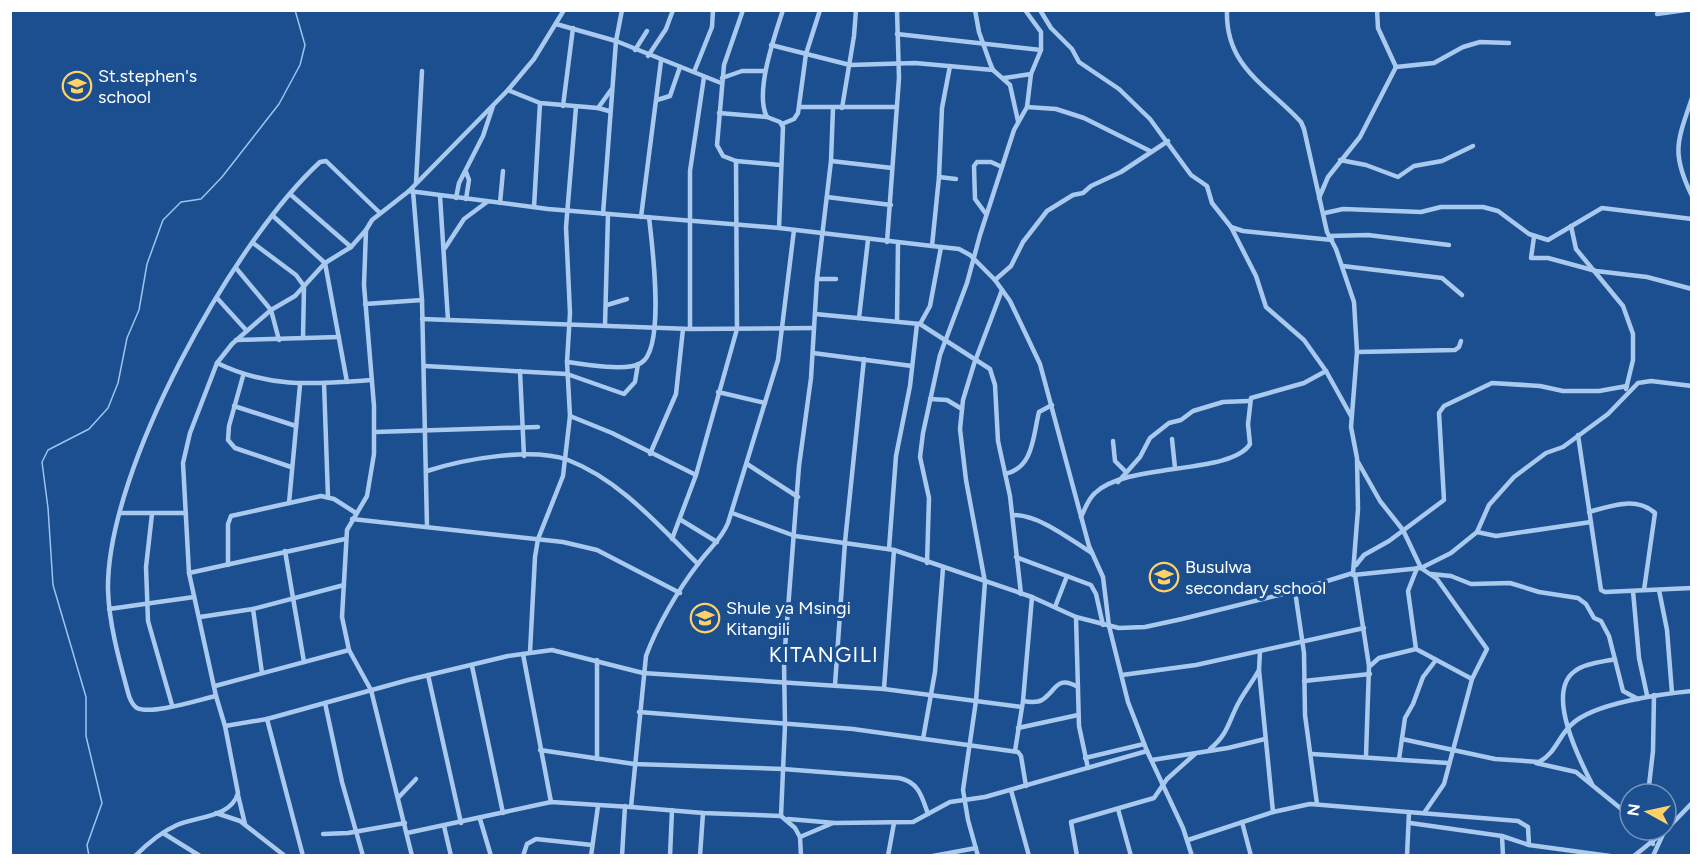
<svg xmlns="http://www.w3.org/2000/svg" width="1702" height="866" viewBox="0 0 1702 866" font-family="Figtree,sans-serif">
<rect width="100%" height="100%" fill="#1b4f8f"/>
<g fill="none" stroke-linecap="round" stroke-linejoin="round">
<path stroke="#9cc4f0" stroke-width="1.5" d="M89,856L87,845L102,803L86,736V697L53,585L48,508L42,462L48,450L89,429L108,408L118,383L127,338L139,310L147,264L163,220L181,202L201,199L222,177L279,104L300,65L305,45L295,10"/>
<g stroke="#a9c9ee" stroke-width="4.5">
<path d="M743,10L724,65L717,145L723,156L736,161L780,165"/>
<path d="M975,10L979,32L990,63L993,70L1010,85L1018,121"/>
<path d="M1040,10L1051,28L1072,49L1079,62L1119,89L1150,119L1191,175L1207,186L1212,203L1231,227L1243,231L1332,240"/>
<path d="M1377,10L1378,28L1396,67"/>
<path d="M1657,14L1686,10"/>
<path d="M556,24L616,41L721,83"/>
<path d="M897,34L1041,50"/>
<path d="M771,45L850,65L915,63L993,70"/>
<path d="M635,50L647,31"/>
<path d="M648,56L666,29L673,10"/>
<path d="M694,72L712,27L713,10"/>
<path d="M722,78L742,71H765"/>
<path d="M1004,78L1031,74"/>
<path d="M508,90L540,103L598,108L609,111"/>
<path d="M1692,98C1677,142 1671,153 1692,196"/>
<path d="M657,100L670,96L680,67"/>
<path d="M563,106L573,28"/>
<path d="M800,107H897"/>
<path d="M1027,107L1056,109L1084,118L1150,151"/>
<path d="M598,108L611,90"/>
<path d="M842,108L854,36L856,10"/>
<path d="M719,113L767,117"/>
<path d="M782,124L794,119L798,113L806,54L820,10"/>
<path d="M1340,160L1366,165L1398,177L1414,166L1442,161L1473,146"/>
<path d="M831,161L892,168"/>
<path d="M466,172L469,180L466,199"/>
<path d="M939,177L956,179"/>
<path d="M416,183L422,71"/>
<path d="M409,191L548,209L779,228L932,246L959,249L970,255L995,280L1010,301L1040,364L1089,546L1103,577L1109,626L1128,702L1147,751L1183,828L1192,856"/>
<path d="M413,191L422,300L427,527"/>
<path d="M290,194L351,247"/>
<path d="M440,196L448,320"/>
<path d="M827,197L891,205"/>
<path d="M456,198L459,183L483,136L493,106"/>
<path d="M1319,198L1328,177L1360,137L1396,67L1434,63L1463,47L1480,42L1509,43"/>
<path d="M500,203L503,171"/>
<path d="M534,207L540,103"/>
<path d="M1325,213L1343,209L1421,212L1441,207H1483L1498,211L1529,234L1548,240L1602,208L1692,219"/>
<path d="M603,214L616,41L622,10"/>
<path d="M986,214L975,199L974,166L977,162H991L1002,167"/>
<path d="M273,216L325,263L347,382"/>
<path d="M641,217L661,61"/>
<path d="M1571,226L1576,249L1623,306L1633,334V360L1626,389"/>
<path d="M1231,227L1256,276L1266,307L1304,340L1326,371L1351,416"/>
<path d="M779,228L783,127L780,122L767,117C754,93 775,35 783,10"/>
<path d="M366,230L351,247L325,263L295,296L271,310L232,344L217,363L190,433L183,463L189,573L216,696C198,700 152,715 137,708C132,705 131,701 129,696C120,663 109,625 108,590C106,470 233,242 320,162L326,161L380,213"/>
<path d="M1329,236L1368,235L1449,245"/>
<path d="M1534,237L1531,258H1548L1596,271L1647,277L1692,289"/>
<path d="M887,242L899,78L897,10"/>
<path d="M253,243L296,275L304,286L303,338"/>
<path d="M932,246L939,177L942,108L950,66"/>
<path d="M445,248L464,219L487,202"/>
<path d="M1343,266L1442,278L1462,295"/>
<path d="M236,268L271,310L279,340"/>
<path d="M817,279H836"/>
<path d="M995,280L1011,266L1023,242L1047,211L1073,195L1083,193L1091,186L1121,172L1168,141"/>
<path d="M217,298L246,330"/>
<path d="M365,304L422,300"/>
<path d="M607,305L627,299"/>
<path d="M815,314L920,324L990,369L995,385L998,441L1010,496L1021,594"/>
<path d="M859,318L868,240"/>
<path d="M422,319L690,329L814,328"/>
<path d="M897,321L898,243"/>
<path d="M920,324L930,306L941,247"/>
<path d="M605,326L608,214"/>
<path d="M690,329V171L704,77"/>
<path d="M236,340L339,337"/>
<path d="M1357,352L1455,350L1459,347L1461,341"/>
<path d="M813,353L912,366"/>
<path d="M567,362C585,364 626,372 641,363C666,348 652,244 649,217"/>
<path d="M217,363C271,389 315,384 372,380"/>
<path d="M425,366L567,374L624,394L635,382L638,364"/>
<path d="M520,371L524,456"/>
<path d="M243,376L229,426L228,440L235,448L291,467"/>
<path d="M324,383L328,497"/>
<path d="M718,392L765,403"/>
<path d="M930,399L947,400L962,409"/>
<path d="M234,406L296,426"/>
<path d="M570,416L612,433L696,475"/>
<path d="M375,432L538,427"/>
<path d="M1578,435L1601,590L1605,592L1692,588"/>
<path d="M1172,439L1175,468"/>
<path d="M1113,441L1115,461L1126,472"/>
<path d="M650,454L676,394L683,329"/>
<path d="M1358,462L1380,501L1403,530L1421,568L1437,579L1487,649L1472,679L1444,784L1424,813"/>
<path d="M747,464L798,497"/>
<path d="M427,471C464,459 531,447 568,460C620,480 659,526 698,564"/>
<path d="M1005,474C1034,468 1033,435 1039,412L1052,405"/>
<path d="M1118,482L1140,457L1150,438L1169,423L1181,420L1193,411L1223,402L1249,401"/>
<path d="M289,503L300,385"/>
<path d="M1589,512C1610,506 1636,496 1655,513L1644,590"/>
<path d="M120,513H186"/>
<path d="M732,513L795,536L894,550L1032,597L1076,617L1119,628L1145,627L1182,619L1295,591L1353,573L1358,509L1357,458L1351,427L1357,352L1354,302L1336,249L1327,232L1304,129L1301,122C1267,85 1225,67 1227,10"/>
<path d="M152,514L146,567L148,621L172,705"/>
<path d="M1013,515C1040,515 1069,539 1092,553"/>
<path d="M1081,517C1085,509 1088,499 1095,493C1127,462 1231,475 1250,444L1248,424L1251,398L1304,383L1326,371"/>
<path d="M352,519L563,542L597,550L680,593"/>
<path d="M681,520L717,542"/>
<path d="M1477,532L1496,536L1591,522"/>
<path d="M672,539L696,475L737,329L736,161"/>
<path d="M889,549L896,456L910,386L917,324"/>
<path d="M285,551L304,662"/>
<path d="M1016,557L1091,585L1096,594L1103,625"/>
<path d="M927,563L929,498L920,457L923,433L940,355L967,283L980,235L1014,130L1027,107L1031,74L1041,50V32L1025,10"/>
<path d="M228,565V524L231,516L321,496L334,499L356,513"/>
<path d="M1356,565L1364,555L1389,541L1444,500L1439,413L1444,406L1492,383L1540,386L1563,391H1599L1627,386"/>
<path d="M189,573L345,539"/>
<path d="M1431,574L1451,576L1471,584L1510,583L1539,592L1578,598L1586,604L1594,618L1601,621L1609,636L1623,691L1638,699"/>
<path d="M1353,575L1421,568L1451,553L1477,532L1489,505L1514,477L1546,453L1563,447L1608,414L1638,383L1651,381L1692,386"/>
<path d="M1355,575L1369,666L1366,756"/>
<path d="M1659,590L1667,630L1672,693"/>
<path d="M1295,591L1304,653L1305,715L1317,804"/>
<path d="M1633,591L1639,658L1647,695"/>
<path d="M1055,607L1067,576"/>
<path d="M109,609L194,597"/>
<path d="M253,609L262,673"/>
<path d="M200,617L253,609L344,585"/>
<path d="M1076,617L1079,726L1088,768"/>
<path d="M1416,649L1408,591L1417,568"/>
<path d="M1260,651L1259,670L1273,812"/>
<path d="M530,652L535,557L538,539L563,476L570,416L567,362L570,313L566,227L576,107"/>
<path d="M523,654L551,802"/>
<path d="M822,659L837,660"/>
<path d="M472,666L503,813"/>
<path d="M1370,666L1379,658L1416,649L1472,679"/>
<path d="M428,675L461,823"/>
<path d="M1122,675L1196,665L1364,628"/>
<path d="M1304,681L1370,674"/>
<path d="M835,685L845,542L864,359"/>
<path d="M215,686L349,650"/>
<path d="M884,689L894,550"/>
<path d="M1023,701C1029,702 1037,703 1042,700C1057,690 1056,675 1078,687"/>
<path d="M325,703L342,782L363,856"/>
<path d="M639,712L853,729L1018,752L1021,756L1026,786"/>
<path d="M225,726L267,719"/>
<path d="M1018,728L1078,715"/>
<path d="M923,739L935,672L943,568"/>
<path d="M1402,739L1495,759L1539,762C1556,753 1559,735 1572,724C1594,703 1661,694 1692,691"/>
<path d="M1210,749C1229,733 1228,722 1239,702C1245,691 1253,681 1259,670"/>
<path d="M540,750L634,764L783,769L899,778C919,782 922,797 928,814"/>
<path d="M1015,751L1023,701L1032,597"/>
<path d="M1312,754L1448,763"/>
<path d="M1085,758L1144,744"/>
<path d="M597,759V660"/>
<path d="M1399,759L1405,718L1413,704L1423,677L1436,660"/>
<path d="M1152,760L1228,748L1265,739"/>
<path d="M1536,763L1576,772L1630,816"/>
<path d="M1592,784C1579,759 1545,692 1575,671C1585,663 1603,662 1615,659"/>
<path d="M1011,790L1029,856"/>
<path d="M1648,794L1653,751L1654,695"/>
<path d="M238,795L245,824"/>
<path d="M398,798L416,779"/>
<path d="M631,807L646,656C657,626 678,590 698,564C708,550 721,540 728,523L778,360L794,230"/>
<path d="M1118,809L1131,856"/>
<path d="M216,813L240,821L285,856"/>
<path d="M781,816L785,725L784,661L799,466L811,378L817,279L831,161L833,108"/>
<path d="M480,819L491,856"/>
<path d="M788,819L835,823L913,822L950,802L985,797L1147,751"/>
<path d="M1242,822L1251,856"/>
<path d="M1410,823L1502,836L1529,845L1610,856"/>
<path d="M444,826L451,856"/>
<path d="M1646,830L1653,844"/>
<path d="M1666,830L1692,803"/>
<path d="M163,833L200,856"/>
<path d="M407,833L551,802L631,807L703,813L781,816L795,828L800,837L801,856"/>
<path d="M323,834L348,833L405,823"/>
<path d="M1502,836L1503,856"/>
<path d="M800,837L833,823"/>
<path d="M1188,840L1273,812L1310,804L1518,821L1528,827L1529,845"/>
<path d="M135,856C148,843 161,832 177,825C197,816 231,818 238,793L225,726L216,696"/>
<path d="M303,856L267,719L408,680L508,656L552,650L643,673L884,689L1022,707"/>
<path d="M412,856L371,690L349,650L342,617L347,530L367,496L374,454V406L364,285L366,230L372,220L409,191L508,90L534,59L564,10"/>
<path d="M523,856L527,844L536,839L592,845"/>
<path d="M591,856L598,806"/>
<path d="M622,856L625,806"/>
<path d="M670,856L672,810"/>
<path d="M700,856L703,813"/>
<path d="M888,856L894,823"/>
<path d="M933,856L976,848"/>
<path d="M978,856L968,820L963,790L976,701L985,582L966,480L960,429L963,400L974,364L1002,290"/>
<path d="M1077,856L1071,822L1154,798L1167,779L1195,754"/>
<path d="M1407,856L1409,812"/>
<path d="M1634,856L1665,831"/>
<path d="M1653,856L1664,832"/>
</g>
</g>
<defs>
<g id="school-ring" transform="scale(1.5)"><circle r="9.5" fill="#1b4f8f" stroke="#ffd166" stroke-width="1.5"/><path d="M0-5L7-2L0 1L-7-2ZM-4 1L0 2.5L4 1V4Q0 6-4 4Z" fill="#ffd166"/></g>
</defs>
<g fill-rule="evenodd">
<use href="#school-ring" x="77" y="86"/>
<use href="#school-ring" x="1164" y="577"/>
<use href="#school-ring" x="705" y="618"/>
</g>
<g text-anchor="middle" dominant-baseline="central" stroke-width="6" stroke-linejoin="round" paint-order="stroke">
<g font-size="18" fill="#fff" stroke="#1b4f8f" text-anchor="start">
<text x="98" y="76">St.stephen's<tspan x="98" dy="21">school</tspan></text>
<text x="1185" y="567">Busulwa<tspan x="1185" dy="21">secondary school</tspan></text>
<text x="726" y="608">Shule ya Msingi<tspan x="726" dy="21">Kitangili</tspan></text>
</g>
<g font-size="21" letter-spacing="1.5" fill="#fff" stroke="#1b4f8f">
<text x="824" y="654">KITANGILI</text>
</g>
</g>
<rect width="1702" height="866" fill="none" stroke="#ffffff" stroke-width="24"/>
<g transform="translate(1648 812) rotate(278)"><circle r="28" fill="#1b4f8f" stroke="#7695bc" stroke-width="1.5"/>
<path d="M0-4.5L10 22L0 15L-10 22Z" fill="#ffd166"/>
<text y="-9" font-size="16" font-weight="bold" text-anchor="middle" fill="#ffffff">N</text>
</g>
</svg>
